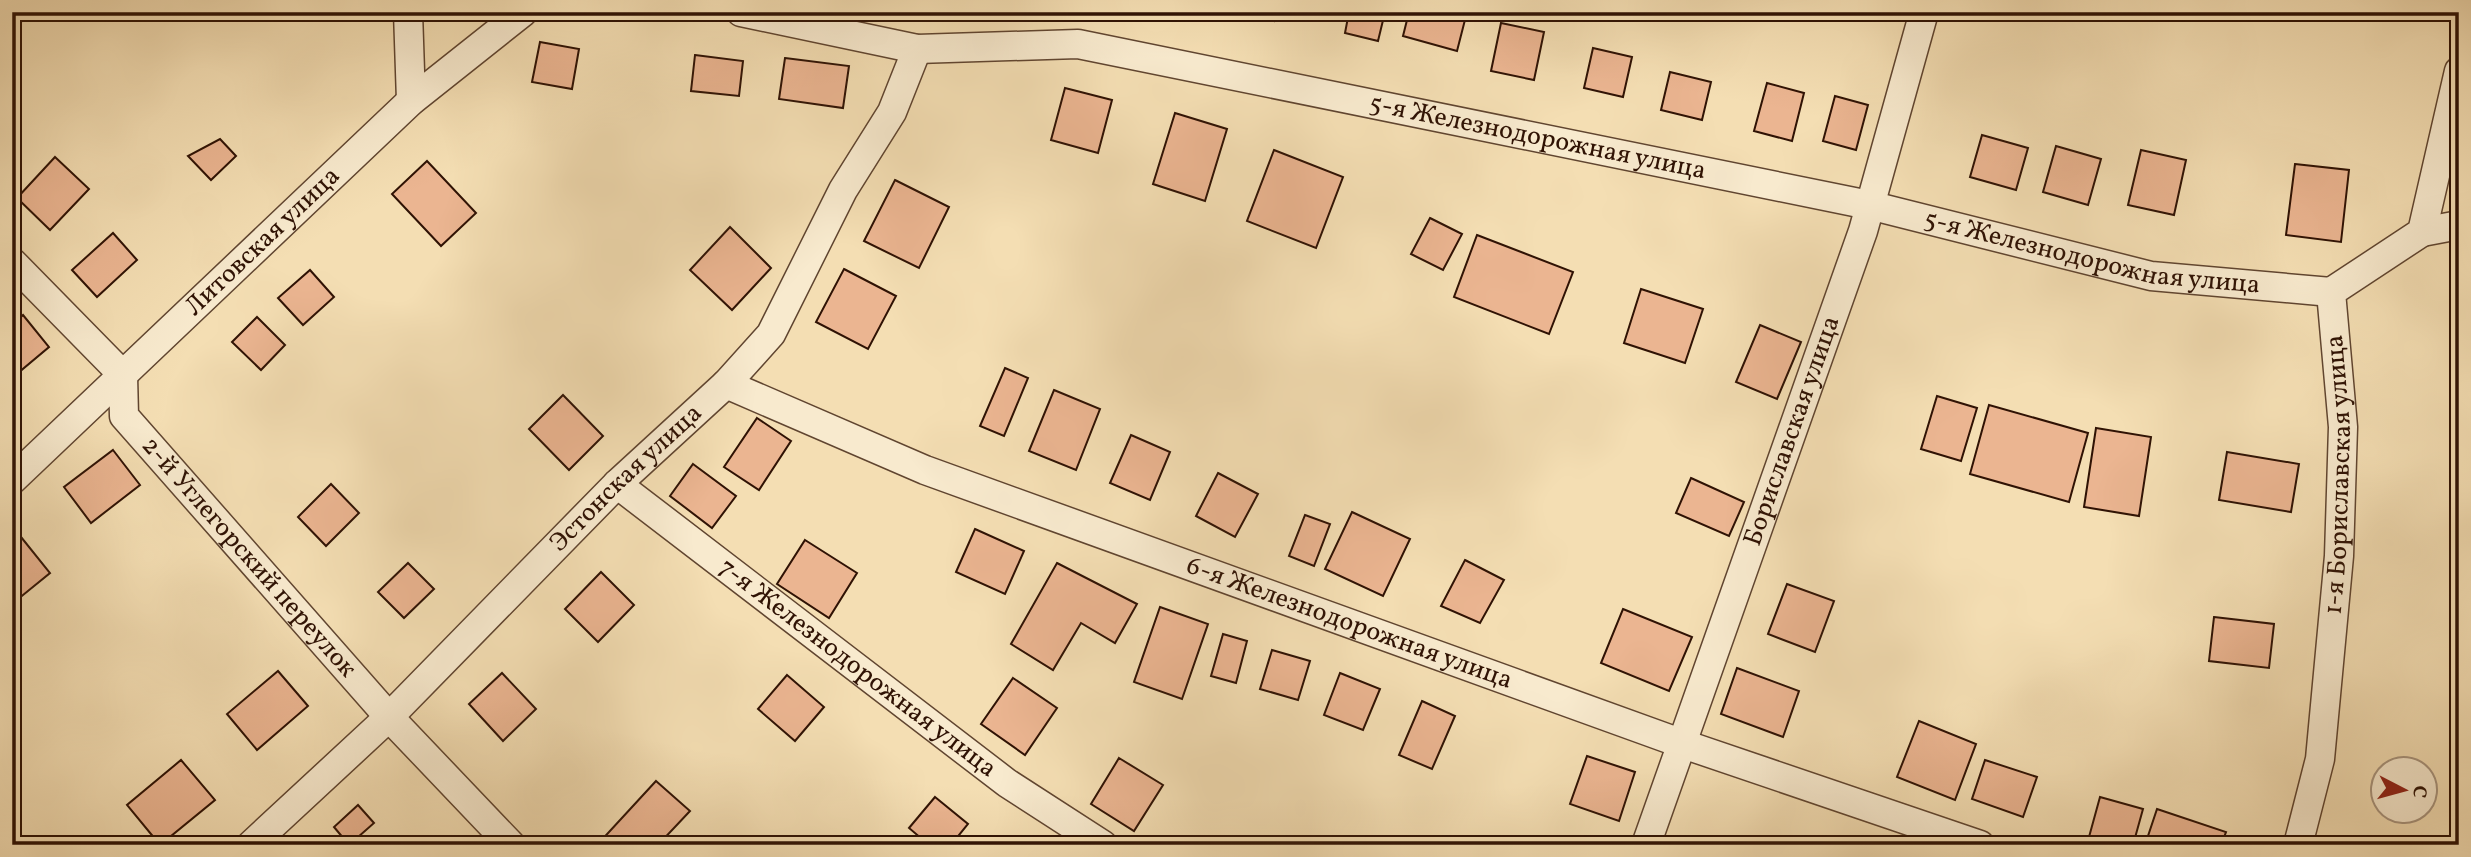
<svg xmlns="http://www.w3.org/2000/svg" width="2471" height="857" viewBox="0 0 2471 857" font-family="Vollkorn,serif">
<rect width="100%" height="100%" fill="#f4deb3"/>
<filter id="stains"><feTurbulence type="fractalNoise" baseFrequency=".00286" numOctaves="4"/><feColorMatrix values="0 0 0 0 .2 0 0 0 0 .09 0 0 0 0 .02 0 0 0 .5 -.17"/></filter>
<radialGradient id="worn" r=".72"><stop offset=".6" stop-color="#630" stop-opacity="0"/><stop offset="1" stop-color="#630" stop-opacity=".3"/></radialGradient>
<g fill="#ebb591" stroke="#2f1204" stroke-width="2">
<path d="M12,12H32L12,30Z"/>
<path d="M1237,12H1276L1274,21Z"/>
<path d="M1349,12H1385L1378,41L1345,33Z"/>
<path d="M1409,12H1467L1457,51L1403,36Z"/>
<path d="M1501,23L1544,32L1534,80L1491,71Z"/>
<path d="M540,42L579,49L572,89L532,82Z"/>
<path d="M1593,48L1632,57L1623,97L1584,88Z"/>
<path d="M695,55L743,61L739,96L691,91Z"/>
<path d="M785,58L849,66L843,108L779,99Z"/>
<path d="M1670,72L1711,82L1702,120L1661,110Z"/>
<path d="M1767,83L1804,93L1792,141L1754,131Z"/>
<path d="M1065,88L1112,100L1098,153L1051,140Z"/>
<path d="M1835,96L1868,105L1856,150L1823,141Z"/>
<path d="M1175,113L1227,129L1205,201L1153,184Z"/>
<path d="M1982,135L2028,148L2016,190L1970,177Z"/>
<path d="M220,139L236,156L211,180L188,156Z"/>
<path d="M2056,146L2101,159L2088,205L2043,192Z"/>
<path d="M1274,150L1343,177L1316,248L1247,221Z"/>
<path d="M2141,150L2186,160L2174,215L2128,205Z"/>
<path d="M55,157L89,189L50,230L17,198Z"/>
<path d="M427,161L476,213L441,246L392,194Z"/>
<path d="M2295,164L2349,170L2341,242L2286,235Z"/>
<path d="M895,180L949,207L919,268L864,241Z"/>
<path d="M1430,218L1462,234L1443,270L1411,254Z"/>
<path d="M730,227L771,268L732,310L690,270Z"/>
<path d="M113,233L137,260L97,297L72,270Z"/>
<path d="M1477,235L1573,272L1549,334L1454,297Z"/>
<path d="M844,269L896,296L868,349L816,322Z"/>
<path d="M310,270L334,297L303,325L278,298Z"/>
<path d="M1641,289L1703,309L1685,363L1624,343Z"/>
<path d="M23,315L49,347L12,378V325Z"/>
<path d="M257,317L285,345L261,370L232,342Z"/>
<path d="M1760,325L1801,342L1777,399L1736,382Z"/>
<path d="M1005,368L1028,378L1004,436L980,426Z"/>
<path d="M1054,390L1100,409L1076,470L1029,451Z"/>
<path d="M563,395L603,436L569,470L529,429Z"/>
<path d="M1937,396L1977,408L1961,461L1921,449Z"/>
<path d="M1989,405L2088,433L2069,502L1970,474Z"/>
<path d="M757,418L791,441L759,490L724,467Z"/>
<path d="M2096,428L2151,437L2139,516L2084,507Z"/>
<path d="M1131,435L1170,452L1150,500L1110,483Z"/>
<path d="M113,450L140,485L91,523L64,487Z"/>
<path d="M2227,452L2299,464L2291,512L2219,500Z"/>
<path d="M693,464L736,496L712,528L670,496Z"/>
<path d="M1218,473L1258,494L1235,537L1196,516Z"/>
<path d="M1691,478L1744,502L1729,536L1676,513Z"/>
<path d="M331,484L359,513L326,546L298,517Z"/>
<path d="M1352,512L1410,539L1383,596L1325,569Z"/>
<path d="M1305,515L1330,524L1314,566L1289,556Z"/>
<path d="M975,529L1024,551L1005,594L956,572Z"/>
<path d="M17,532L50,573L12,604V535Z"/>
<path d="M805,540L857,573L829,618L777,584Z"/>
<path d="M1465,560L1504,580L1480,623L1441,606Z"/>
<path d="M408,563L434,589L404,618L378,592Z"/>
<path d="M1057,563L1137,604L1115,643L1081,623L1053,670L1011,644Z"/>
<path d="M601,572L634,605L598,642L565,609Z"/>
<path d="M1787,584L1834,601L1815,652L1768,634Z"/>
<path d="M1160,607L1208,624L1182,699L1134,682Z"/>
<path d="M1623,609L1692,637L1669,691L1601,663Z"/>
<path d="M2214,617L2274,624L2269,668L2209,661Z"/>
<path d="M1223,634L1247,641L1236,683L1211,676Z"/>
<path d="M1272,650L1310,661L1298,700L1260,689Z"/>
<path d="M1737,668L1799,691L1783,737L1721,714Z"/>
<path d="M278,671L308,706L257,750L227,714Z"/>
<path d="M502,673L536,709L503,741L469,704Z"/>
<path d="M1340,673L1380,689L1363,730L1324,715Z"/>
<path d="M787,675L824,707L795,741L758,709Z"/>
<path d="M1013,678L1057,708L1025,755L981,724Z"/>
<path d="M1422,701L1455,716L1432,769L1399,755Z"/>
<path d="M1919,721L1976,744L1955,800L1897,777Z"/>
<path d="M1587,756L1635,772L1619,821L1570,804Z"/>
<path d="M1119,758L1163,785L1134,831L1091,804Z"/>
<path d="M181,760L215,800L160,845L127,805Z"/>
<path d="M1985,760L2037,777L2023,817L1972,799Z"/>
<path d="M656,781L690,811L658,845H597Z"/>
<path d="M935,797L968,824L951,845H929L909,828Z"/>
<path d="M2100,797L2143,809L2133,845H2114L2089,837Z"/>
<path d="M358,805L374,823L349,845L334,827Z"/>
<path d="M2157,809L2226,832L2221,845H2145Z"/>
</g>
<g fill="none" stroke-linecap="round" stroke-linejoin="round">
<g stroke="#604530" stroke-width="31">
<g id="street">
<path d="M408,12L411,101"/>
<path id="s1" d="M741,12L917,49L1078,44L1869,205L2151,276L2331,292"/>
<path d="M2422,232L2459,225"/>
<path id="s2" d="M12,262L123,375L124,416L389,717L511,845"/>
<path id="s3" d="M726,384L925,470L1683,744L1980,845"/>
<path id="s4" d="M12,480L411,101L523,12"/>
<path id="s5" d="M617,484L1007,783L1103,845"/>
<path id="s6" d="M251,845L389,717L617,484L726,384L771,334L843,190L892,112L917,49"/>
<path id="s7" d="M1646,845L1863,231L1924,12"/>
<path id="s8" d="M2298,845L2320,759L2339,556L2343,427L2331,292L2422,232L2459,71"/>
</g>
</g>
<use href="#street" stroke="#f8eace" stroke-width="28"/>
</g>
<g text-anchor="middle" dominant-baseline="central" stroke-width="7" stroke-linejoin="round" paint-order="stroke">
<g font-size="26" fill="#2f1204" stroke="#f8eace">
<text stroke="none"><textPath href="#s1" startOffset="810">5-я Железнодорожная улица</textPath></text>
<text stroke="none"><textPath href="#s4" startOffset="346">Литовская улица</textPath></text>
<text stroke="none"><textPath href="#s1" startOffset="1377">5-я Железнодорожная улица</textPath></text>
<text stroke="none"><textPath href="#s7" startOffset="439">Бориславская улица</textPath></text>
<text stroke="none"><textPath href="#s8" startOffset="374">1-я Бориславская улица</textPath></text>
<text stroke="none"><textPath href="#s6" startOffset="525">Эстонская улица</textPath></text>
<text stroke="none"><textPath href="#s2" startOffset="388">2-й Углегорский переулок</textPath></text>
<text stroke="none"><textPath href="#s3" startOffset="668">6-я Железнодорожная улица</textPath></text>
<text stroke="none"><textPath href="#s5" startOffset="303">7-я Железнодорожная улица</textPath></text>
</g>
</g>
<rect width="2471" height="857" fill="none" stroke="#f4deb3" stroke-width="42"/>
<rect x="14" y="14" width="2443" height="829" fill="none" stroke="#2f1204" stroke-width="3.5"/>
<rect x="21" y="21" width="2429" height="815" fill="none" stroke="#2f1204" stroke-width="2"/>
<g transform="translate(2404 790) rotate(96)"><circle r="33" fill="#f8eace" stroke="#a8947d" stroke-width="2"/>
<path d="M0-5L12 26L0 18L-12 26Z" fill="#8f2418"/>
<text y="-10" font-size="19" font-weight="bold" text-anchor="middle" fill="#2f1204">С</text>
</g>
<rect width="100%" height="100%" filter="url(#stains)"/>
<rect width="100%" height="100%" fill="url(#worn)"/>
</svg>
